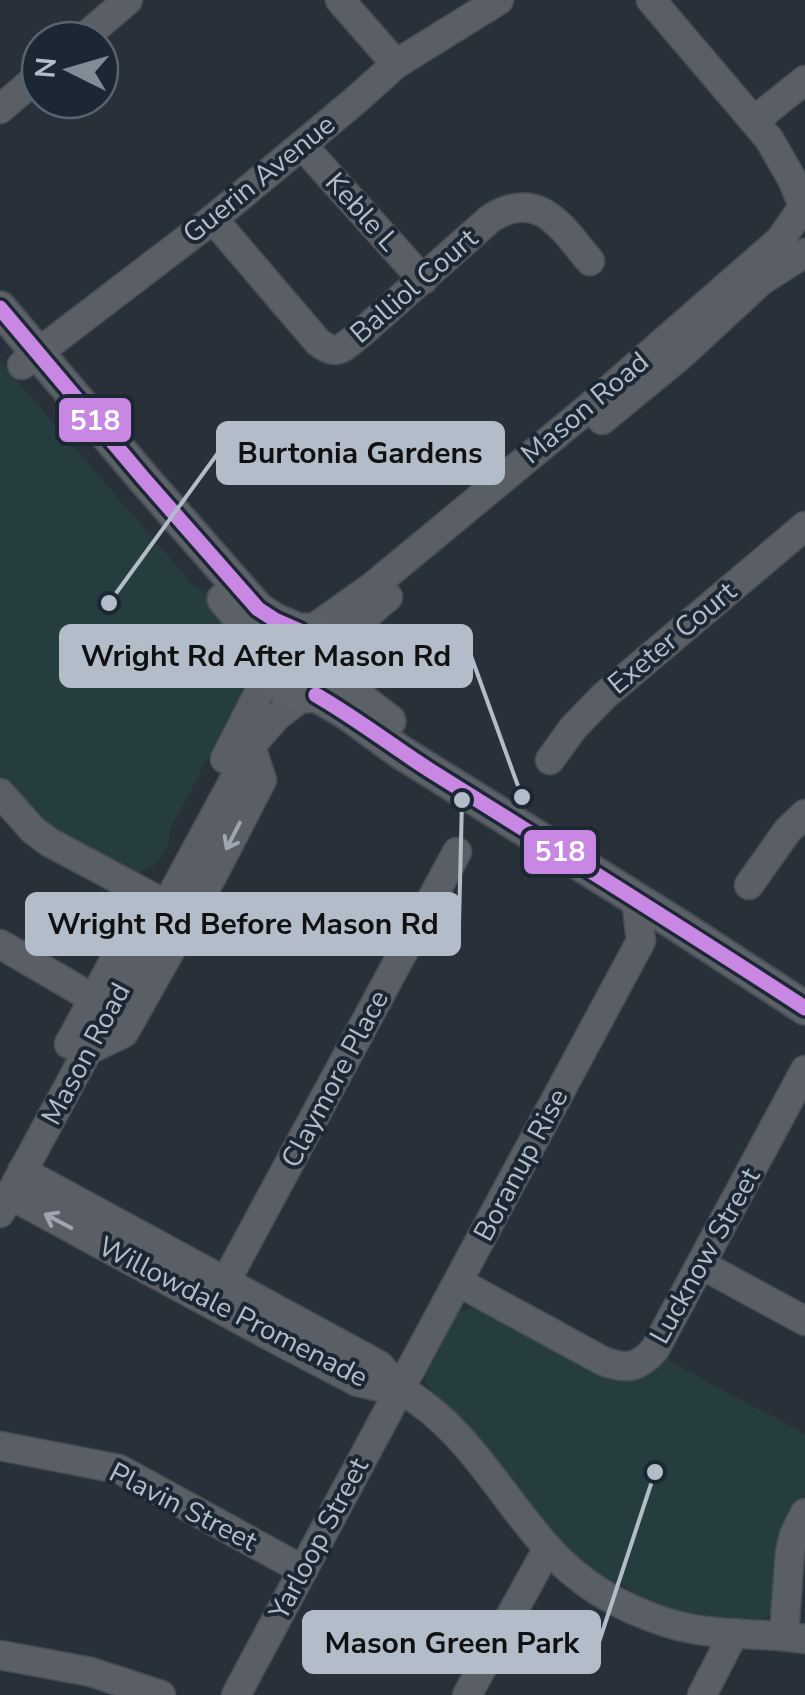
<svg xmlns="http://www.w3.org/2000/svg" width="805" height="1695" viewBox="0 0 805 1695" font-family="'Nunito Sans',sans-serif">
<rect width="100%" height="100%" fill="#283139"/>
<g fill="#253d3f">
<path d="M0,361L194,586C225,595 242,638 258,666L222,746L213,749L169,831C172,854 153,871 132,873L35,820L0,779Z"/>
<path d="M470,1308L490,1312L611,1377L673,1347L667,1360L805,1434V1495L790,1523L774,1610L770,1615L750,1626L645,1606C637,1591 613,1577 597,1580L530,1514V1505L487,1449L477,1447L426,1383L424,1371L455,1313Z"/>
</g>
<g fill="none" stroke-linecap="round" stroke-linejoin="round">
<g stroke="#474d53" stroke-width="31">
<g id="minor">
<path d="M340,0L396,64"/>
<path d="M651,0L769,139L792,179L802,203"/>
<path d="M81,40L128,0"/>
<path d="M0,109L40,75"/>
<path d="M755,120L805,80"/>
<path d="M302,145L423,280"/>
<path d="M213,219L318,342C337,357 342,348 359,335L491,218C540,188 562,228 590,261"/>
<path d="M22,365L213,219L356,100L396,64L499,0"/>
<path d="M602,420L680,356L761,281L805,253"/>
<path d="M310,631L372,587L587,409L780,240L801,210"/>
<path d="M337,657C351,629 364,616 388,597"/>
<path d="M225,759L272,667"/>
<path d="M550,760L573,728L604,696L805,526"/>
<path d="M0,793L33,830L49,842L150,896"/>
<path d="M749,885L788,830L805,814"/>
<path d="M636,899L641,941L400,1389C466,1427 497,1491 546,1546C578,1583 620,1608 668,1623C712,1637 759,1632 805,1639"/>
<path d="M0,944L94,999"/>
<path d="M69,1044L115,959"/>
<path d="M88,1050L124,1033L214,873L262,780L251,747"/>
<path d="M22,1171L379,1365L400,1389L236,1695"/>
<path d="M10,1195L281,1342L358,1382L380,1387L395,1386"/>
<path d="M0,1213L255,741L276,717L303,696"/>
<path d="M702,1265L805,1321"/>
<path d="M458,1282L603,1361C626,1370 639,1368 655,1349L805,1070"/>
<path d="M213,1305L457,852"/>
<path d="M0,1446L119,1469L303,1570"/>
<path d="M784,1635L790,1552L794,1535L805,1513"/>
<path d="M0,1655L91,1672L161,1695"/>
<path d="M467,1695L548,1548"/>
<path d="M702,1695L734,1633"/>
</g>
</g>
<g stroke="#474d55" stroke-width="36">
<g id="major">
<path d="M0,308L144,479L258,609L275,620L300,631"/>
<path d="M224,599L272,657"/>
<circle cx="305" cy="663" r="33"/>
<path d="M338,667L364,702L389,721"/>
<path d="M316,695L347,713L399,751L676,924L805,1008"/>
</g>
</g>
<use href="#minor" stroke="#5a5f66" stroke-width="28"/>
<use href="#major" stroke="#5c6168" stroke-width="32"/>
<g stroke="#1c2734" stroke-width="22">
<g id="bus-1">
<path d="M0,308L144,479L258,609L275,620L300,631"/>
<path d="M316,695C356,718 392,746 431,771C556,849 681,927 805,1008"/>
</g>
</g>
<use href="#bus-1" stroke="#c787e3" stroke-width="15"/>
</g>
<defs><path id="oneway-shaft" d="M-6 0H5M1.5-3L5.5 0L1.5 3" fill="none" stroke-width="1.6" stroke-linecap="round" stroke-linejoin="round" transform="scale(2.5)"/></defs>
<g stroke="#9da6b1">
<use href="#oneway-shaft" transform="translate(233 836) rotate(117)"/>
<use href="#oneway-shaft" transform="translate(58 1221) rotate(-152)"/>
</g>
<g text-anchor="middle" dominant-baseline="central" stroke-width="8" stroke-linejoin="round" paint-order="stroke">
<g font-size="28" fill="#b3bdca" stroke="#1c2734">
<text transform="translate(259 179) rotate(-39)">Guerin Avenue</text>
<text transform="translate(362 212) rotate(48)">Keble L</text>
<text transform="translate(414 286) rotate(-41)">Balliol Court</text>
<text transform="translate(585 408) rotate(-40)">Mason Road</text>
<text transform="translate(672 638) rotate(-40)">Exeter Court</text>
<text transform="translate(86 1054) rotate(-62)">Mason Road</text>
<text transform="translate(335 1079) rotate(-62)">Claymore Place</text>
<text transform="translate(521 1165) rotate(-62)">Boranup Rise</text>
<text transform="translate(705 1256) rotate(-61)">Lucknow Street</text>
<text transform="translate(233 1312) rotate(27)">Willowdale Promenade</text>
<text transform="translate(183 1507) rotate(27)">Plavin Street</text>
<text transform="translate(319 1539) rotate(-62)">Yarloop Street</text>
</g>
</g>
<path fill="none" stroke="#b3bdca" stroke-width="4" d="M109 603L218 453M522 797L471 656M462 800L459 924M655 1472L599 1642"/>
<g fill="#b3bdca" stroke="#1c2734" stroke-width="4">
<circle cx="109" cy="603" r="10"/>
<circle cx="522" cy="797" r="10"/>
<circle cx="462" cy="800" r="10"/>
<circle cx="655" cy="1472" r="10"/>
</g>
<g fill="#b3bdca" stroke="#b3bdca" stroke-width="4">
<rect x="218" y="423" width="285" height="60" rx="10"/>
<rect x="61" y="626" width="410" height="60" rx="10"/>
<rect x="27" y="894" width="432" height="60" rx="10"/>
<rect x="304" y="1612" width="295" height="60" rx="10"/>
</g>
<g font-size="30" text-anchor="middle" font-weight="bold" fill="#111">
<text x="360" y="463">Burtonia Gardens</text>
<text x="266" y="666">Wright Rd After Mason Rd</text>
<text x="243" y="934">Wright Rd Before Mason Rd</text>
<text x="452" y="1653">Mason Green Park</text>
</g>
<g stroke="#1c2734" stroke-width="4">
<rect x="57" y="396" width="76" height="48" rx="10" fill="#c787e3"/>
<rect x="522" y="828" width="76" height="48" rx="10" fill="#c787e3"/>
</g>
<g font-size="28" text-anchor="middle" font-weight="bold" fill="#fff">
<text x="95" y="430">518</text>
<text x="560" y="861">518</text>
</g>
<g transform="translate(70 70) rotate(275)"><circle r="48" fill="#1c2734" stroke="#586370" stroke-width="2.5"/>
<path d="M0-8L18 38L0 25L-18 38Z" fill="#828c97"/>
<text y="-15" font-size="28" font-weight="bold" text-anchor="middle" fill="#b3bdca">N</text>
</g>
</svg>
